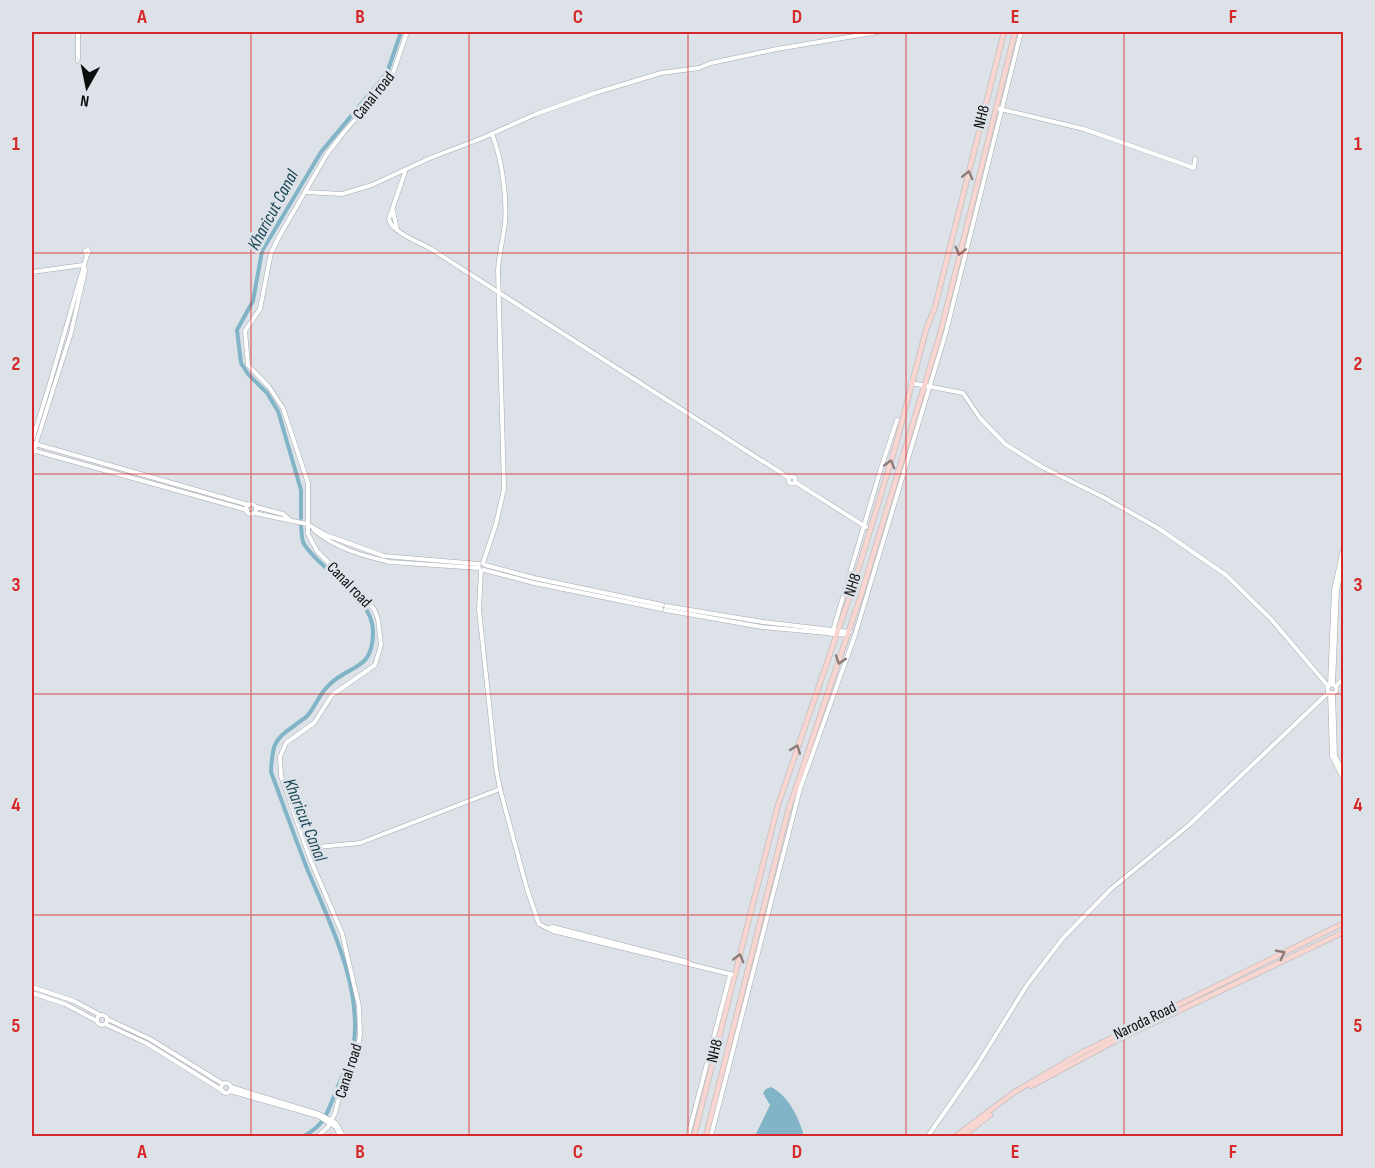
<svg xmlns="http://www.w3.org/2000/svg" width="1375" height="1168" viewBox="0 0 1375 1168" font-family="'Sofia Sans Condensed',sans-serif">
<rect width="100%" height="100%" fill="#dde1e8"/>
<path fill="#80b4c6" d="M771,1087C789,1096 799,1118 804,1136H755L770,1105L763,1093L766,1089Z"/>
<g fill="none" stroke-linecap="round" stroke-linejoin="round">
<g stroke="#80b4c6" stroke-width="4">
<path d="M301,518V490L278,411L267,393L248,374L241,363L237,330L253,301L262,251L321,152L387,73L401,32"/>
<path d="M301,526C302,532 301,539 304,544C322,573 373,595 373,632C373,671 350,664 329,685C320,693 316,705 308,715C305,719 298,722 294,726C273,739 272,748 271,772C283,804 295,838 308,871C330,923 361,984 354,1042C352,1058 343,1074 337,1089C327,1112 327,1123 304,1136"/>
</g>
<g stroke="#a4a8ae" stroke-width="5">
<g id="secondary">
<path d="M78,32V61"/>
<path d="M996,108L1084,129L1194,168L1195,159"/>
<path d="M405,172L389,219C391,232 419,242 431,249L789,478"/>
<path d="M305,192L342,194L372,185L430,158L480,139L536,114L595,93L661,73L699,68L711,63L777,49L878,32"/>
<path d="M393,211L397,230"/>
<path d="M88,250L89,253L86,254L85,251Z"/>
<path d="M32,272L83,265"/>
<path d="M911,383L963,393L980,418L1005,444L1042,467L1105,498L1158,528L1226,575L1271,619L1328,686"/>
<path d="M32,441L50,383L87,255"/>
<path d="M32,443L249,505"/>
<path d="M32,450L247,510"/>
<path d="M32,456L71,333L85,271L84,264"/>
<circle cx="792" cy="480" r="3.5"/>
<path d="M795,482L866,527"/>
<circle cx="251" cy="509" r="5"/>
<path d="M256,507L283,514L289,519"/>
<path d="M254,513L307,524L326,535L384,556L479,564"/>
<path d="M314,530C335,548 363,556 390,562L479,568"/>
<path d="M483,563L496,524L504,489L498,270C499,254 503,239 505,223C507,197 502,159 492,134"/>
<path d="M485,565L534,578L662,605"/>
<path d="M481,570L479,610L496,768L500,789L527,889L539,924L553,931L734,975"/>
<path d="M484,570L534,583L661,609"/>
<path d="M666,606L763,622L850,632"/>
<path d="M665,610L762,627L848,635"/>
<path d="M832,634L881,468L897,420"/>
<path d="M1330,684L1334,590L1344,545"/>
<path d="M1333,684L1337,590L1344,558"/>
<circle cx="1332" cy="689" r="4.5"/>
<path d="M1336,686L1344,678"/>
<path d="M1330,693L1332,756L1344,780"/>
<path d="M1333,693L1335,756L1344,773"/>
<path d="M307,848L360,843L500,789"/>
<path d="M550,928L553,927L688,962L690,964"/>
<path d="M32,987L74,1001L100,1015"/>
<path d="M32,993L65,1004L97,1021"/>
<circle cx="102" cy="1020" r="5"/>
<path d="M107,1019L150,1039L223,1084"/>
<path d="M105,1024L146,1043L223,1091"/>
<circle cx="226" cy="1088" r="5"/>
<path d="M231,1087L319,1114L336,1123L343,1136"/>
<path d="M230,1091L318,1116L336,1127L340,1136"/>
<path d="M318,1136L328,1127L335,1113L340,1094L357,1052L360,1035L359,1006L342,933L311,861L281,776L280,757L286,743L314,723L332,695L375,665L381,645L378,619L374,609L317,551L308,534V483L283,408L269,387L248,365L245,331L260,309L271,253L280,235L327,154L344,132L391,79L407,32"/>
<path d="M688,1136L730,975"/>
<path d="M711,1136L800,789L855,635L946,332L1021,32"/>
<path d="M928,1136L976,1067L1027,985L1063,938L1111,889L1189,825L1329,692"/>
</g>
</g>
<g stroke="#c0c0c0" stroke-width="6">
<g id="primary">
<path d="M1031,1086L1107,1045L1344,932"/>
<path d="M694,1136L778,805L852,590L895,448L926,330L935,307L1004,32"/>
<path d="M706,1136L788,811L861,595L940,334L1015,32"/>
<path d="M956,1136L1013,1093L1083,1052L1344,923"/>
<path d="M963,1136L990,1115"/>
</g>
</g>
<use href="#secondary" stroke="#fff" stroke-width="4"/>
<use href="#primary" stroke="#f8d5d0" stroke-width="4.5"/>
</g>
<defs><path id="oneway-chevron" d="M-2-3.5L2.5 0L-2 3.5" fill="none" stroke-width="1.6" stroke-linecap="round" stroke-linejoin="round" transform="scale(1.5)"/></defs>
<g stroke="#8d7b79">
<use href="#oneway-chevron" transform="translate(968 175) rotate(-76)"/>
<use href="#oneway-chevron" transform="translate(960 251) rotate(104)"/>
<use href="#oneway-chevron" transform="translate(890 464) rotate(-74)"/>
<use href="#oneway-chevron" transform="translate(840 660) rotate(109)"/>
<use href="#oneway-chevron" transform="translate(796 749) rotate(-70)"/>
<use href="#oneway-chevron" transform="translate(1281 954) rotate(-27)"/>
<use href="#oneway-chevron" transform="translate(739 958) rotate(-75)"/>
</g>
<path fill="none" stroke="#d62828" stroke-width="1.5" stroke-opacity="0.55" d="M251,32V1136M469,32V1136M688,32V1136M906,32V1136M1124,32V1136M32,253H1344M32,474H1344M32,694H1344M32,915H1344"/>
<g text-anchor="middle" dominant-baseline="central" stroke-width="6" stroke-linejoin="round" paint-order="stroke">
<g font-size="16" fill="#0b0c0e" stroke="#dde1e8">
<text transform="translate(374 96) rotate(-51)">Canal road</text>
<text transform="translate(982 117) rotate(-76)">NH8</text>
<text transform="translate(349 585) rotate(46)">Canal road</text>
<text transform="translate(853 585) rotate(-72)">NH8</text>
<text transform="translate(1145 1021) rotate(-26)">Naroda Road</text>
<text transform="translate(715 1051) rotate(-76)">NH8</text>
<text transform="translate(349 1071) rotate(-72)">Canal road</text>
</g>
<g font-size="18" font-style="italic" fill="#1a4755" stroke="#dde1e8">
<text transform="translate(273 210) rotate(-62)">Kharicut Canal</text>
<text transform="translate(305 820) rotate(68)">Kharicut Canal</text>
</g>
</g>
<rect width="1375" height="1168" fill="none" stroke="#dde1e8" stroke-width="66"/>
<g transform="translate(87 87) rotate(189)" stroke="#dde1e8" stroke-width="4.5" paint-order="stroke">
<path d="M0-4.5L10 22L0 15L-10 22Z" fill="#0b0c0e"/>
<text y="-9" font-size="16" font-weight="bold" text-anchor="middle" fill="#0b0c0e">N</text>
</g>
<rect x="33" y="33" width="1309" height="1102" fill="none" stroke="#d62828" stroke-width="2"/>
<g font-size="20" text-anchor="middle" font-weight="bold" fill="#d62828">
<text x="142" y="23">A</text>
<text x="360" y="23">B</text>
<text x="578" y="23">C</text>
<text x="797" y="23">D</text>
<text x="1015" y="23">E</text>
<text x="1233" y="23">F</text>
<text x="16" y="150">1</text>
<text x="1358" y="150">1</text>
<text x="16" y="370">2</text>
<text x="1358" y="370">2</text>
<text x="16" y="591">3</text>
<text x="1358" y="591">3</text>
<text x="16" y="811">4</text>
<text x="1358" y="811">4</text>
<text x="16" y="1032">5</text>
<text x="1358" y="1032">5</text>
<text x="142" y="1158">A</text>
<text x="360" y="1158">B</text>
<text x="578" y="1158">C</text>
<text x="797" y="1158">D</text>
<text x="1015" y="1158">E</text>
<text x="1233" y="1158">F</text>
</g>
</svg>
